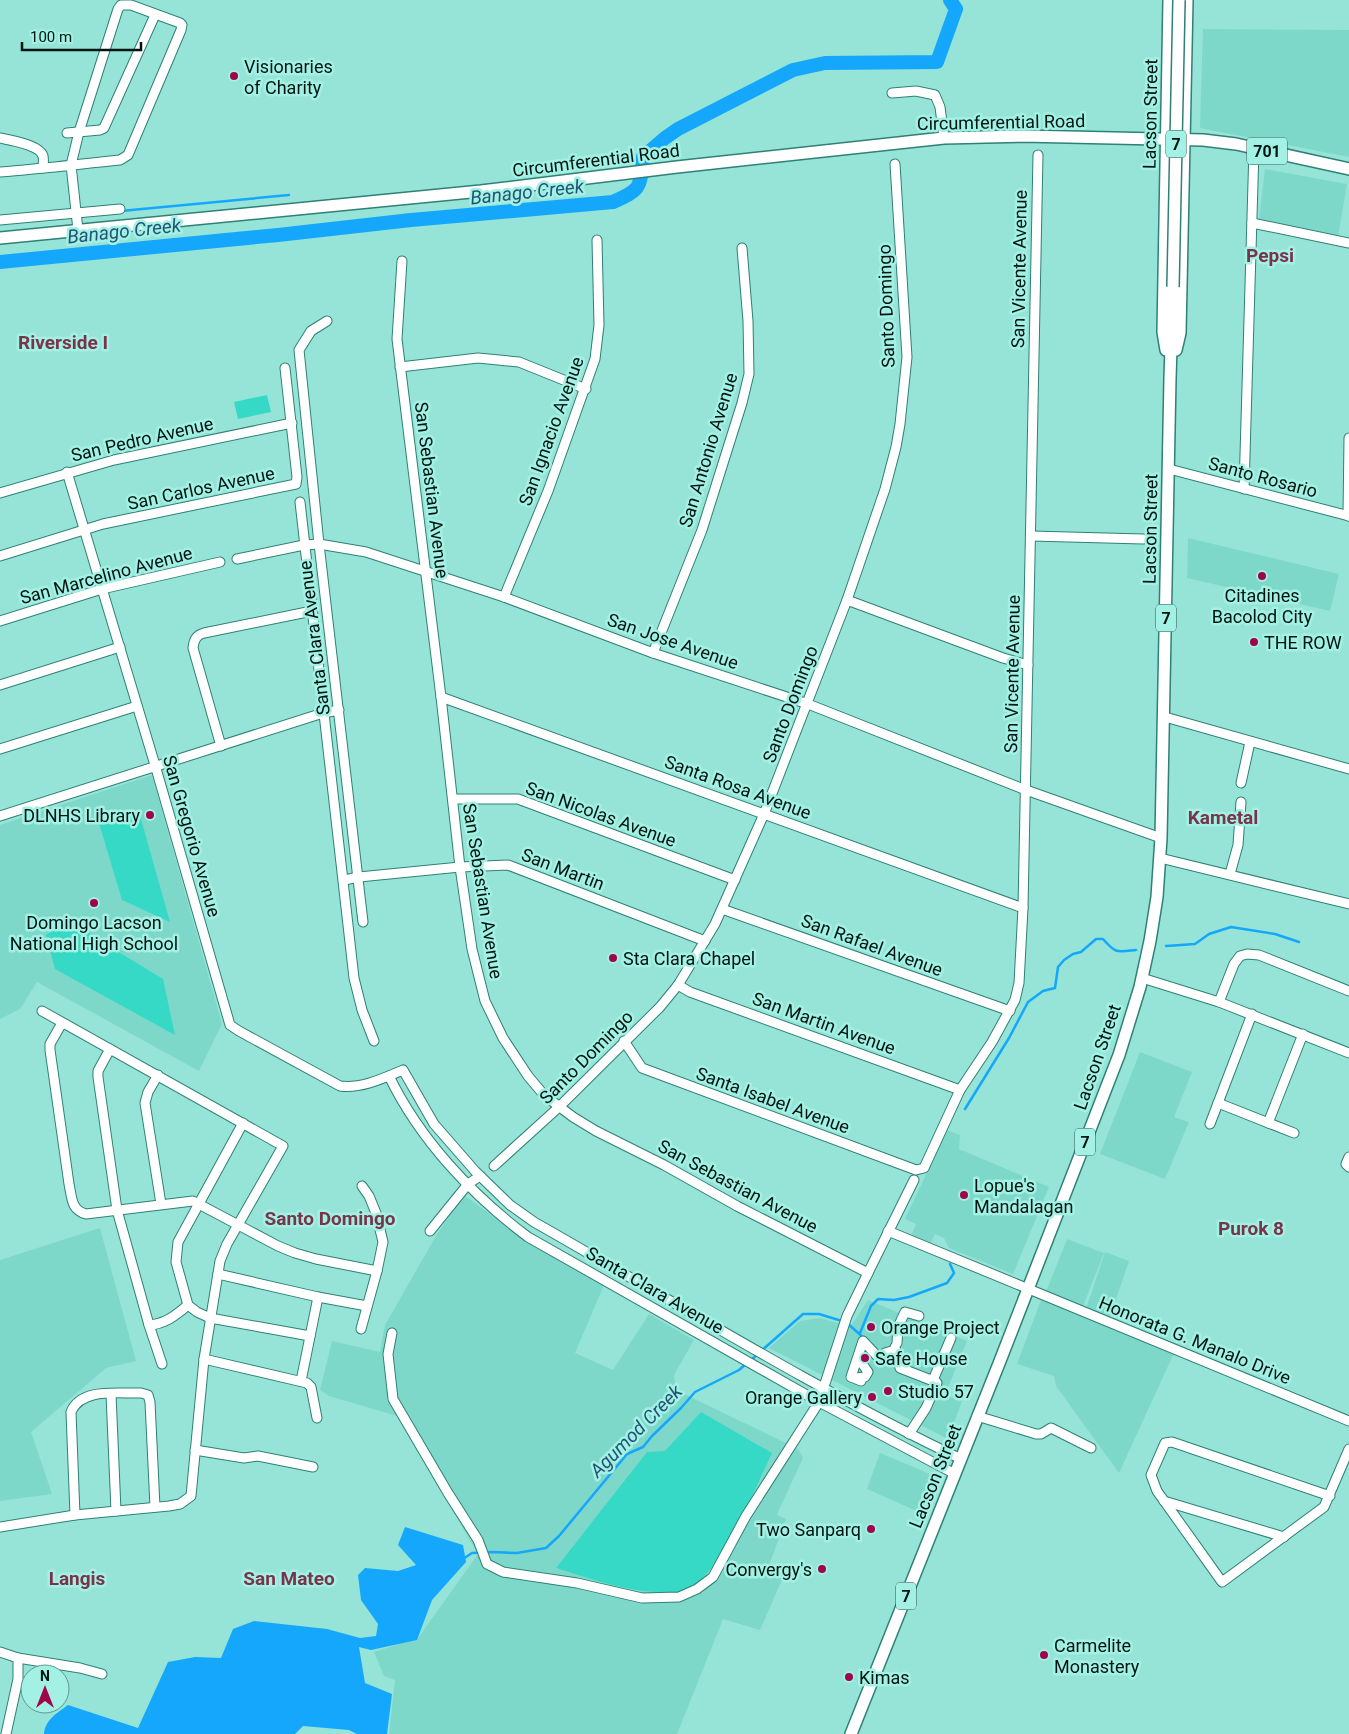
<svg xmlns="http://www.w3.org/2000/svg" width="1349" height="1734" viewBox="0 0 1349 1734" font-family="Roboto,sans-serif">
<rect width="100%" height="100%" fill="#95e4d7"/>
<g fill="#7ed8ca">
<path d="M1203,29L1349,30V157L1200,128Z"/>
<path d="M1265,169L1347,184L1338,237L1259,220Z"/>
<path d="M1188,538L1339,574L1330,611L1187,578Z"/>
<path d="M152,775L222,1024L199,1071L37,982L20,1009L0,1019V825Z"/>
<path d="M1140,1052L1192,1072L1174,1117L1189,1122L1165,1179L1100,1154Z"/>
<path d="M947,1130L960,1135L959,1149L1049,1187L1013,1274L949,1248L944,1238L935,1234L930,1244L911,1236L916,1224L905,1219Z"/>
<path d="M464,1195L522,1238L604,1285L575,1353L613,1370L649,1314L694,1340L674,1375L676,1390L798,1449L803,1458L778,1512L777,1515L786,1519L768,1568L784,1575L760,1630L723,1619L677,1734H389L395,1680L384,1676L374,1652L418,1638L478,1554L397,1416L329,1396L320,1390L332,1341L380,1352L385,1325L437,1234Z"/>
<path d="M100,1228L136,1361L106,1368L31,1432L52,1494L0,1501V1260Z"/>
<path d="M1067,1239L1104,1253L1083,1306L1046,1292Z"/>
<path d="M1105,1252L1129,1261L1110,1317L1086,1309Z"/>
<path d="M868,1300L967,1341L945,1395L962,1401L948,1439L769,1348L800,1321L819,1318L851,1326Z"/>
<path d="M1041,1300L1174,1353L1119,1473L1056,1386L1054,1376L1017,1364Z"/>
<path d="M880,1453L937,1477L921,1513L867,1489Z"/>
</g>
<g fill="#35d9c5">
<path d="M267,395L271,412L238,419L234,402Z"/>
<path d="M139,812L170,922L122,900L99,823Z"/>
<path d="M71,920L102,942L163,979L175,1035L55,969L46,935Z"/>
<path d="M701,1412L772,1453C756,1486 718,1582 682,1592C678,1593 672,1592 667,1592C629,1593 592,1579 556,1568L647,1452L665,1451Z"/>
</g>
<path fill="#15a7fb" d="M405,1527L463,1545L466,1562L432,1600L417,1640L371,1650L359,1647L365,1683L392,1694L387,1734H357L349,1730L303,1726L295,1734H44C45,1720 57,1713 68,1705L138,1728L168,1662L195,1657L221,1658L233,1629L254,1621L327,1629L360,1638L376,1636L378,1624L361,1600L358,1575L365,1568L398,1571L416,1565L398,1545Z"/>
<g fill="none" stroke-linecap="round" stroke-linejoin="round">
<g stroke="#15a7fb" stroke-width="2.5">
<path d="M121,211L289,195"/>
<path d="M1166,946L1195,944L1209,934L1231,927L1275,934L1299,942"/>
<path d="M965,1109L1009,1038L1028,1002L1043,991L1055,988L1058,967L1064,960L1073,954L1081,952L1096,939H1103C1116,954 1117,952 1136,950"/>
<path d="M847,1323L865,1339"/>
<path d="M860,1333L871,1306L878,1299L894,1300L909,1297L947,1283L954,1273L950,1264"/>
<path d="M751,1360L803,1314H819L842,1321"/>
<path d="M463,1559L472,1553L492,1552L517,1553L546,1548L559,1536L627,1454L643,1447L652,1436L681,1408L695,1392L739,1370L747,1363"/>
</g>
<path stroke="#15a7fb" stroke-width="14" d="M0,262L278,235L411,220L613,202C642,189 640,188 643,157L665,138L678,129L793,70L825,63L937,62L956,9L950,0"/>
<g stroke="#2f8075" stroke-width="11">
<g id="minor">
<path d="M892,93L916,91L935,95L940,107L944,138"/>
<path d="M67,133L100,130L104,128L155,15"/>
<path d="M0,138C10,140 40,145 43,156C44,160 43,165 43,168"/>
<path d="M0,172C40,169 80,164 120,160L128,155L181,30L182,25L180,23L131,5H121L118,9L79,132L71,165L78,230"/>
<path d="M0,220L120,209"/>
<path d="M1252,223L1349,243"/>
<path d="M327,321L311,331L299,350L319,544L363,922"/>
<path d="M400,367L478,358L519,362L586,389"/>
<path d="M1169,469L1349,516"/>
<path d="M67,472L155,765L230,1025L239,1031L340,1086C361,1089 384,1078 403,1070L434,1124L475,1171L510,1205L534,1222C675,1302 814,1389 961,1459"/>
<path d="M1244,489L1254,149"/>
<path d="M0,493L114,460L292,423"/>
<path d="M300,502L354,978L362,1010L374,1041"/>
<path d="M1348,516L1349,438"/>
<path d="M1031,536L1143,539"/>
<path d="M0,556L103,524L296,484L297,477L285,368"/>
<path d="M237,559L304,545L319,544L366,552L504,597L653,653L808,704L1026,790L1161,838"/>
<path d="M504,597L548,491L595,359L599,325L597,240"/>
<path d="M847,600L1003,658L1028,665"/>
<path d="M0,621L102,589L220,562"/>
<path d="M653,653L702,530L742,403L749,374L748,321L742,248"/>
<path d="M0,685L120,647"/>
<path d="M441,697L1023,908"/>
<path d="M1165,717L1349,769"/>
<path d="M221,746L193,648C194,640 196,635 204,633L312,611"/>
<path d="M0,749L137,706"/>
<path d="M1241,783L1250,742"/>
<path d="M453,799H518L735,880"/>
<path d="M0,816C108,782 215,747 323,713L339,710"/>
<path d="M1160,858L1349,904"/>
<path d="M1230,874L1238,845L1241,802"/>
<path d="M344,880L359,877L460,867L508,865L705,941"/>
<path d="M722,909L1010,1011"/>
<path d="M1142,978L1219,1002L1349,1053"/>
<path d="M678,985L690,992L960,1090"/>
<path d="M1219,1002L1234,964L1240,956L1247,954L1259,955L1349,991"/>
<path d="M62,1023L50,1044V1050L69,1184C72,1198 71,1210 86,1214L193,1201L278,1246L295,1253L316,1259L377,1271"/>
<path d="M624,1041L642,1068L916,1170L924,1168L960,1090L992,1042L1015,1000L1019,983L1023,908L1038,155"/>
<path d="M110,1049L98,1071V1077L117,1210L149,1325L162,1364"/>
<path d="M158,1075L148,1092L145,1103L161,1204"/>
<path d="M389,1076C420,1140 472,1195 528,1237L819,1402L955,1474"/>
<path d="M1218,1103L1294,1133"/>
<path d="M243,1123L178,1242L176,1262L188,1305L197,1312L210,1318L310,1336"/>
<path d="M1268,1123L1303,1034"/>
<path d="M1210,1124L1252,1014"/>
<path d="M1349,1157L1346,1164L1349,1167"/>
<path d="M494,1166L559,1107L660,1007L678,985L715,924L764,814L847,600L885,489L896,447L900,424L907,357L895,164"/>
<path d="M430,1231L468,1184L480,1176"/>
<path d="M888,1231L1349,1421"/>
<path d="M868,1273L914,1180"/>
<path d="M218,1274L318,1297L367,1306"/>
<path d="M149,1325C165,1324 175,1316 188,1305"/>
<path d="M361,1329L377,1271L383,1242L376,1213L369,1196L362,1186"/>
<path d="M392,1333L388,1354L393,1399L448,1493L478,1540L487,1564L503,1572L577,1583L642,1598L679,1597L697,1589L713,1577L746,1516L819,1402L847,1316L868,1273L737,1206L664,1165L596,1131L573,1117L544,1095L528,1076L503,1038L485,1001L472,949L460,867L441,697L397,339L402,261"/>
<path d="M897,1343L898,1327L905,1312L919,1316"/>
<path d="M895,1347L900,1368L936,1382L937,1383L926,1408L909,1434"/>
<path d="M204,1359L307,1383L311,1387L317,1418"/>
<path d="M856,1378L865,1377L868,1372L858,1358"/>
<path d="M933,1380L951,1338"/>
<path d="M301,1381L318,1297"/>
<path d="M861,1381L851,1377L863,1341L879,1358L885,1353L895,1350"/>
<path d="M111,1394L116,1511"/>
<path d="M977,1416L1036,1434H1041L1051,1428L1091,1448"/>
<path d="M195,1450L244,1458L258,1456L313,1467"/>
<path d="M1330,1496L1172,1442L1165,1443L1151,1475L1157,1491L1222,1582L1324,1507L1349,1449"/>
<path d="M1164,1501L1284,1537"/>
<path d="M75,1515L71,1412C81,1387 119,1394 141,1393L148,1395L150,1402L155,1507"/>
<path d="M0,1527L75,1515L169,1506L180,1504L191,1496L204,1359L220,1261L227,1244L283,1146L42,1011"/>
<path d="M0,1652L18,1658V1679L6,1734"/>
<path d="M18,1658L80,1668L102,1674"/>
</g>
</g>
<g stroke="#2f8075" stroke-width="14">
<g id="major">
<path d="M0,238L481,191L677,167L944,138L1023,136L1203,140L1236,144L1349,169"/>
<path d="M1166,350L1163,332L1169,0"/>
<path d="M1176,350L1180,333L1187,0"/>
<path d="M851,1734L1000,1361L1119,1055L1140,987L1150,941L1157,897L1161,838L1170,378L1173,287"/>
</g>
</g>
<use href="#minor" stroke="#fff" stroke-width="9"/>
<use href="#major" stroke="#fff" stroke-width="11"/>
<g stroke="#2f8075" stroke-width="14" stroke-linecap="butt">
<path id="major-bridge" d="M1173,287L1179,0"/>
</g>
<use href="#major-bridge" stroke="#fff" stroke-width="11"/>
</g>
<g fill="#9e054d" stroke="#a2f1e4" stroke-width="2">
<circle cx="234" cy="76" r="5"/>
<circle cx="1262" cy="576" r="5"/>
<circle cx="1254" cy="642" r="5"/>
<circle cx="150" cy="815" r="5"/>
<circle cx="94" cy="903" r="5"/>
<circle cx="613" cy="958" r="5"/>
<circle cx="964" cy="1195" r="5"/>
<circle cx="871" cy="1327" r="5"/>
<circle cx="865" cy="1358" r="5"/>
<circle cx="888" cy="1391" r="5"/>
<circle cx="872" cy="1397" r="5"/>
<circle cx="871" cy="1529" r="5"/>
<circle cx="822" cy="1569" r="5"/>
<circle cx="1044" cy="1655" r="5"/>
<circle cx="849" cy="1677" r="5"/>
</g>
<g text-anchor="middle" dominant-baseline="central" stroke-width="5" stroke-linejoin="round" paint-order="stroke">
<g fill="#a2f1e4" stroke="#315751" stroke-width="1">
<rect x="1166" y="130.5" width="20" height="27" rx="4"/>
<rect x="1247" y="137.5" width="40" height="27" rx="4"/>
<rect x="1156" y="604.5" width="20" height="27" rx="4"/>
<rect x="1075" y="1128.5" width="20" height="27" rx="4"/>
<rect x="896" y="1582.5" width="20" height="27" rx="4"/>
</g>
<g font-size="16" font-weight="bold" fill="#001512">
<text x="1176" y="144">7</text>
<text x="1267" y="151">701</text>
<text x="1166" y="618">7</text>
<text x="1085" y="1142">7</text>
<text x="906" y="1596">7</text>
</g>
<g font-size="18" fill="#001512" stroke="#a2f1e4" text-anchor="start">
<text x="244" y="66">Visionaries<tspan x="244" dy="21">of Charity</tspan></text>
<text x="1262" y="595" text-anchor="middle">Citadines<tspan x="1262" dy="21">Bacolod City</tspan></text>
<text x="1264" y="642">THE ROW</text>
<text x="140" y="815" text-anchor="end">DLNHS Library</text>
<text x="94" y="922" text-anchor="middle">Domingo Lacson<tspan x="94" dy="21">National High School</tspan></text>
<text x="623" y="958">Sta Clara Chapel</text>
<text x="974" y="1185">Lopue's<tspan x="974" dy="21">Mandalagan</tspan></text>
<text x="881" y="1327">Orange Project</text>
<text x="875" y="1358">Safe House</text>
<text x="898" y="1391">Studio 57</text>
<text x="862" y="1397" text-anchor="end">Orange Gallery</text>
<text x="861" y="1529" text-anchor="end">Two Sanparq</text>
<text x="812" y="1569" text-anchor="end">Convergy's</text>
<text x="1054" y="1645">Carmelite<tspan x="1054" dy="21">Monastery</tspan></text>
<text x="859" y="1677">Kimas</text>
</g>
<g font-size="18" fill="#001512" stroke="#a2f1e4">
<text transform="translate(1150 114) rotate(-89)">Lacson Street</text>
<text transform="translate(1001 122) rotate(-1)">Circumferential Road</text>
<text transform="translate(596 160) rotate(-7)">Circumferential Road</text>
<text transform="translate(1019 269) rotate(-89)">San Vicente Avenue</text>
<text transform="translate(886 306) rotate(-92)">Santo Domingo</text>
<text transform="translate(551 431) rotate(-70)">San Ignacio Avenue</text>
<text transform="translate(142 439) rotate(-13)">San Pedro Avenue</text>
<text transform="translate(708 450) rotate(-73)">San Antonio Avenue</text>
<text transform="translate(1263 477) rotate(15)">Santo Rosario</text>
<text transform="translate(201 488) rotate(-12)">San Carlos Avenue</text>
<text transform="translate(432 490) rotate(83)">San Sebastian Avenue</text>
<text transform="translate(1150 529) rotate(-89)">Lacson Street</text>
<text transform="translate(106 575) rotate(-15)">San Marcelino Avenue</text>
<text transform="translate(314 638) rotate(-97)">Santa Clara Avenue</text>
<text transform="translate(673 641) rotate(19)">San Jose Avenue</text>
<text transform="translate(1012 674) rotate(-89)">San Vicente Avenue</text>
<text transform="translate(790 704) rotate(-69)">Santo Domingo</text>
<text transform="translate(738 787) rotate(20)">Santa Rosa Avenue</text>
<text transform="translate(601 814) rotate(20)">San Nicolas Avenue</text>
<text transform="translate(192 836) rotate(74)">San Gregorio Avenue</text>
<text transform="translate(563 869) rotate(21)">San Martin</text>
<text transform="translate(483 891) rotate(81)">San Sebastian Avenue</text>
<text transform="translate(872 945) rotate(20)">San Rafael Avenue</text>
<text transform="translate(824 1023) rotate(20)">San Martin Avenue</text>
<text transform="translate(586 1057) rotate(-45)">Santo Domingo</text>
<text transform="translate(1097 1057) rotate(-71)">Lacson Street</text>
<text transform="translate(773 1100) rotate(20)">Santa Isabel Avenue</text>
<text transform="translate(738 1186) rotate(28)">San Sebastian Avenue</text>
<text transform="translate(655 1290) rotate(30)">Santa Clara Avenue</text>
<text transform="translate(1195 1340) rotate(22)">Honorata G. Manalo Drive</text>
<text transform="translate(935 1476) rotate(-68)">Lacson Street</text>
</g>
<g font-size="19" font-style="italic" fill="#235476" stroke="#a2f1e4">
<text transform="translate(527 192) rotate(-6)">Banago Creek</text>
<text transform="translate(124 231) rotate(-6)">Banago Creek</text>
<text transform="translate(636 1431) rotate(-45)">Agumod Creek</text>
</g>
<g font-size="19" font-weight="bold" fill="#7a344a" stroke="#a2f1e4">
<text x="1270" y="255">Pepsi</text>
<text x="63" y="342">Riverside I</text>
<text x="1223" y="817">Kametal</text>
<text x="330" y="1218">Santo Domingo</text>
<text x="1251" y="1228">Purok 8</text>
<text x="77" y="1578">Langis</text>
<text x="289" y="1578">San Mateo</text>
</g>
</g>
<g transform="translate(45 1689)"><circle r="24" fill="#a2f1e4" stroke="#619990"/>
<path d="M0-4L9 19L0 12L-9 19Z" fill="#9e054d"/>
<text y="-8" font-size="14" font-weight="bold" text-anchor="middle" fill="#001512">N</text>
</g>
<path d="M22 42v8h119v-8" fill="none" stroke="#001512" stroke-width="2.5"/>
<text x="30" y="42" font-size="15" fill="#001512" stroke="#a2f1e4" stroke-width="4" paint-order="stroke">100 m</text>
</svg>
